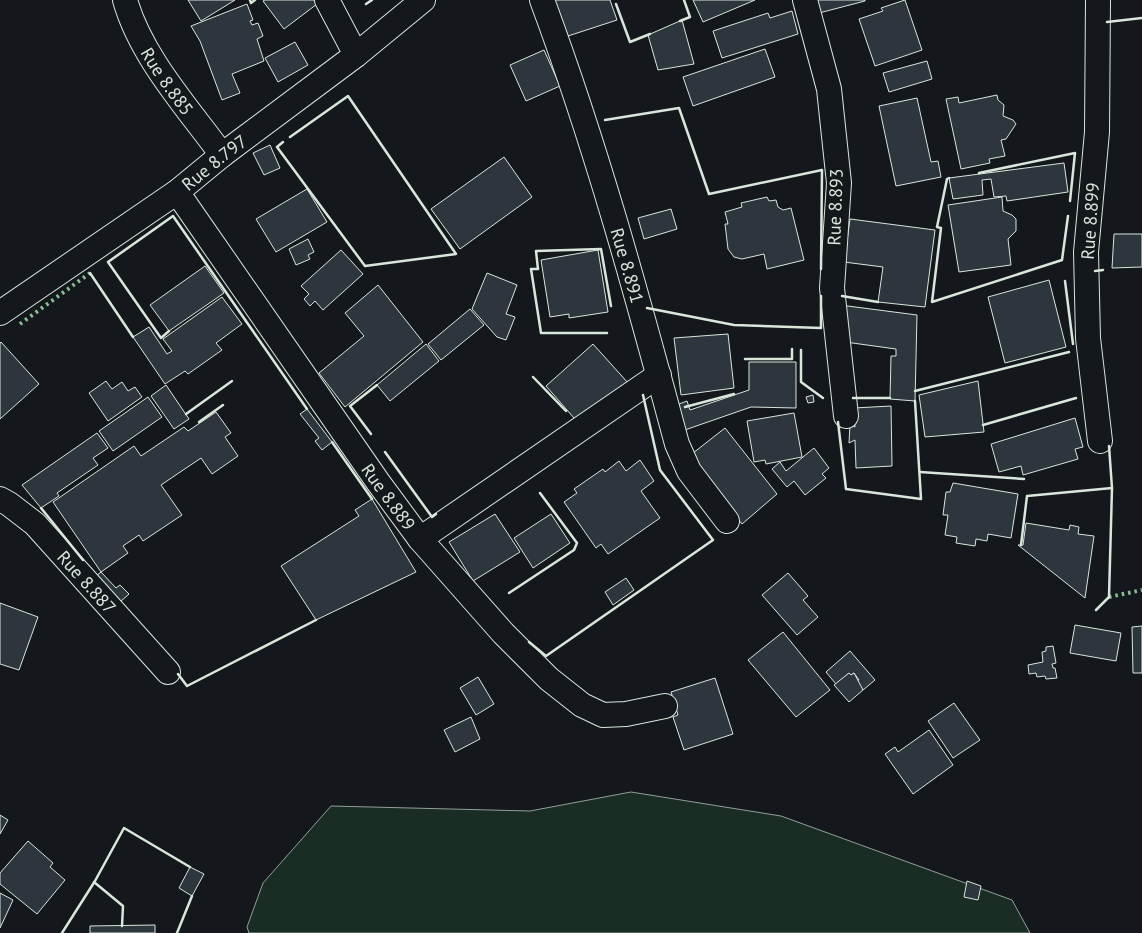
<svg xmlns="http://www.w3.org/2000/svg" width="1142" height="933" viewBox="0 0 1142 933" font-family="'PT Sans',sans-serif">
<rect width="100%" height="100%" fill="#14181c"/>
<path fill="#1a2d24" stroke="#939e99" d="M631,792L781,816L1012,900L1030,933H249L247,927L263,883L331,806L530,811Z"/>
<g fill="#2c363c" stroke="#d8e6dc">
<path d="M188,0H235L201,21Z"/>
<path d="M265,0H314L317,4L284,29L263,1Z"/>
<path d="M554,0H610L617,20L568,36Z"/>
<path d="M693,0H755L703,22Z"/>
<path d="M813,0H865V1L819,13Z"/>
<path d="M905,0L922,50L875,66L859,19L883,11L881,8Z"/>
<path d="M247,4L253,20L250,21L252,25L258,23L263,36L257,39L264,61L232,74L240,93L222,100L200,41L191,26Z"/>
<path d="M792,11L798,34L722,58L713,31L768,13L770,18Z"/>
<path d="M682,20L694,64L658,70L648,35Z"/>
<path d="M295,42L308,65L278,82L265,58Z"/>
<path d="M765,49L775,77L693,106L683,77Z"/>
<path d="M544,50L560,86L526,101L510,65Z"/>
<path d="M927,61L932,79L889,92L883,73Z"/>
<path d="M997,95L998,100L1004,105L1003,116L1013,120L1016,124L1006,139L1001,140L1005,156L989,159L990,163L961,169L946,99L958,97L959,103Z"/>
<path d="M917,98L931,162L938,161L941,177L896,186L879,106Z"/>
<path d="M270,145L280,168L264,175L253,153Z"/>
<path d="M504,157L532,197L460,249L431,209Z"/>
<path d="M1064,163L1068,192L1007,201L1006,196L994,197L991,179L982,180L983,195L953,199L949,178Z"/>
<path d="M307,189L327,222L276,252L256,219Z"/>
<path d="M767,197L769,201L776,200L778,207L783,210L791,208L804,260L767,269L764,254L742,259L734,257L728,249L725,224H728L725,212L742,207L741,203Z"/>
<path d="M1002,197L1003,211L1012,215L1016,219V231L1008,239L1011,265L959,272L948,205Z"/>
<path d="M671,209L677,229L644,239L638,218Z"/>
<path d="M850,219L935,230L925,307L878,302L883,267L844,262Z"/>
<path d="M1114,234H1142V267L1112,268Z"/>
<path d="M308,239L314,252L308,255L310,259L296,265L289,249Z"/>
<path d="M341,250L363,274L323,310L315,301L310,306L304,299L309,294L301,286Z"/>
<path d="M598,250L608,312L569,318V314L550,317L541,260Z"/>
<path d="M205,266L224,293L169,331L150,305Z"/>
<path d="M487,273L517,285L506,314L515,317L506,340L497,337L472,309Z"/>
<path d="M1049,280L1066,347L1005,363L988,297Z"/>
<path d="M378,285L423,342L345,407L319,373L364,336L345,313Z"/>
<path d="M222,297L242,324L216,343L222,350L188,374L185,371L165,384L133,337L149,327L167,354L172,351L163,339Z"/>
<path d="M840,305L917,315L915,401L890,399L891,356H896V349L838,341Z"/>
<path d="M470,309L484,325L441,360L428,344Z"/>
<path d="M728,334L734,388L681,395L674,338Z"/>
<path d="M1,342L39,384L0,419V343Z"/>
<path d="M426,344L439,361L390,401L377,385Z"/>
<path d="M593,344L629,384L581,426L546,386Z"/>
<path d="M749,362H796V408L751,407L679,432L671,407L687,401L690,410L749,390Z"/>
<path d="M106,381L112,389L122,382L128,391L135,387L142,397L108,421L89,393Z"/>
<path d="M978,381L984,432L925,437L919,395Z"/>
<path d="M166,385L189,419L174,429L151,396Z"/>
<path d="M813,395L814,402L808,403L806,397Z"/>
<path d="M148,397L162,417L113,451L99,431Z"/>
<path d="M891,406L892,466L856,468L855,440L849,443L850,424L855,427L854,408Z"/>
<path d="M307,409L332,442L322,450L315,441L319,438L300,414Z"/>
<path d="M216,412L231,433L225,437L238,456L212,474L201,458L161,485L182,515L143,541L139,535L123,546L128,553L101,572L53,502L134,446L141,456L184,427L188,431Z"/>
<path d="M794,413L802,457L766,464L765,460L754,462L747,421Z"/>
<path d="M1075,418L1083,447L1075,449L1078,459L1023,475L1021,466L999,472L991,444Z"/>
<path d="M725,428L777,494L742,524L688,457Z"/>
<path d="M97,433L108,448L93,458L98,465L57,493L59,496L41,508L22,485Z"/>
<path d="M814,448L829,468L822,474L826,478L805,495L794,481L787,487L772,469L780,462L786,471Z"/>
<path d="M640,460L654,481L641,491L660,518L608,554L601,544L596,548L564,502L577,493L574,489L603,469L605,472L619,461L626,471Z"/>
<path d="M953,483L1018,494L1011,538L988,534L987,541L976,539L975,546L956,543L957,537L945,535L948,515H943L946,492H950Z"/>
<path d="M372,499L416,572L316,620L281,566L359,516L355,510Z"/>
<path d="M495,514L520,552L473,581L449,542Z"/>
<path d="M551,514L570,543L533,568L514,538Z"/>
<path d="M1026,523L1069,530L1070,525L1079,527L1078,534L1094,536L1085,598L1018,545H1023Z"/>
<path d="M101,572L116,588L120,585L129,594L120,602L96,576Z"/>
<path d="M788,573L808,596L803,600L818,617L797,635L762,595Z"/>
<path d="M626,578L634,590L613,605L605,592Z"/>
<path d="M0,603L38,617L19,670L0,664Z"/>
<path d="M1075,625L1121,633L1116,661L1070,653Z"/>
<path d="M1142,626V673H1133L1132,627Z"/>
<path d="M783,632L830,690L796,717L748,660Z"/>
<path d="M1053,646L1056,663L1052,664L1053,668H1055L1057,678L1046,679L1045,676L1037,677L1036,673L1029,674L1028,665L1043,662L1042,652L1046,651V647Z"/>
<path d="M850,651L875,680L863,690L857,681L859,680L854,673L851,675L849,673L836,684L826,672Z"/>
<path d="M849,673L851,675L854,673L863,690L849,702L834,685Z"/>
<path d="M478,677L494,704L476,715L460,688Z"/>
<path d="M715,678L733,734L684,750L673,717L678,715L671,692Z"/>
<path d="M954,703L980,740L953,758L928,721Z"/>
<path d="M471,717L480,739L455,752L444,730Z"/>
<path d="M929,730L953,765L913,794L885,754L895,747L898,752Z"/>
<path d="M0,815L8,820L0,834Z"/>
<path d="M28,841L53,863L50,867L65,880L37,914L0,884V873Z"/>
<path d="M190,867L204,874L192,896L179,888Z"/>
<path d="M967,881L981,886L978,900L964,897Z"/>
<path d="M0,893L13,900L0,928Z"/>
<path d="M155,925V933H90V926Z"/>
</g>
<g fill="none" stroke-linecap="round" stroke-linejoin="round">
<g stroke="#d8e6dc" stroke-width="26">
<g id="minor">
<path id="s1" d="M125,0C141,57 188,108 222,155"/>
<path d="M327,0L356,55"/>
<path id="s2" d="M542,0C596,145 637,295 677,444L689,471L727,521"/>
<path d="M805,0L829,89L839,183L832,288L846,416"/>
<path d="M1098,0L1097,132L1086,252L1088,338L1100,441"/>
<path id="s3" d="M177,192L378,482L420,539L503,633L549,679L582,705L603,715L626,714L665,706"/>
<path id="s4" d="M0,313L177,192L222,155L356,55L423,0"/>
<path id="s5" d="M0,499L9,504L35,524L168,672"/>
<path d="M420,539L659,375"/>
</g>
</g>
<use href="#minor" stroke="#14181c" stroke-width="24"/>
<g stroke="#8ac095" stroke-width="4" stroke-dasharray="2.5 4" stroke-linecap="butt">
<path d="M20,324L90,273"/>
<path d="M1109,597L1142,590"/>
</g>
<g stroke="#d8e6dc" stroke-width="2.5">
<path d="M250,0L251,3L255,0"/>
<path d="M366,4L372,0"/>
<path d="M616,4L630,42L650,34"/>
<path d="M680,21L690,17L684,0"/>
<path d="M1107,22L1142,18"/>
<path d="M605,120L679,108L709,194L822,170L821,269"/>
<path d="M283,142L277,147L365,266L456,254L348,96L290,137"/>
<path d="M979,173L1075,153L1070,201"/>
<path d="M949,178L947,179L937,227L941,228L932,302L1062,260L1068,216"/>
<path d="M1095,271L1103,270"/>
<path d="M90,273L133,337"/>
<path d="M1065,281L1073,344"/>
<path d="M842,296L878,302"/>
<path d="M647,308L734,325L821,328V296"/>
<path d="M169,331L161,338L108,262L173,216L307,409"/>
<path d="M607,333H541L531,269H538L536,251L601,249L611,306"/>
<path d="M801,350V382L823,398"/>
<path d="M745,359H792V349"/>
<path d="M533,377L566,411"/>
<path d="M915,391L1069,352"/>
<path d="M853,398H890"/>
<path d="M685,407L734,394"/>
<path d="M186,414L232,381"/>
<path d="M199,422L223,405"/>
<path d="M838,422L846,489L921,499L915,401"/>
<path d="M983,425L1076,398"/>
<path d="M371,434L350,406L377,385"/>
<path d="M332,442L372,499"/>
<path d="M1109,446L1112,488"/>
<path d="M385,452L432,517L436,514"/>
<path d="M920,472L1024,479"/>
<path d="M41,508L83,560"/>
<path d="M1021,545L1027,496L1112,488L1109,597L1096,610"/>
<path d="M509,593L574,550L577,543L540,493"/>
<path d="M529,642L546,656L713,540L660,470L643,395"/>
<path d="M178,674L187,686L316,620"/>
<path d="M94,882L123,906L122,926"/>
<path d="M62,933L95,881L124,828L190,867"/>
<path d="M177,933L192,896"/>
</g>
</g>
<g text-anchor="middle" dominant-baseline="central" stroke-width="4" stroke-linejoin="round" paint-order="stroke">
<g font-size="18" fill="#d8e6dc" stroke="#14181c">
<text stroke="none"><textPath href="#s1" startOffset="92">Rue 8.885</textPath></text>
<text stroke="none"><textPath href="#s4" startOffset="262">Rue 8.797</textPath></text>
<text transform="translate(835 207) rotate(-88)">Rue 8.893</text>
<text transform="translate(1090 221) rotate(-86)">Rue 8.899</text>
<text stroke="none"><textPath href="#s2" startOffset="279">Rue 8.891</textPath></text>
<text stroke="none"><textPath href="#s3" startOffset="371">Rue 8.889</textPath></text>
<text stroke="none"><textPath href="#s5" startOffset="121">Rue 8.887</textPath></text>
</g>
</g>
</svg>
